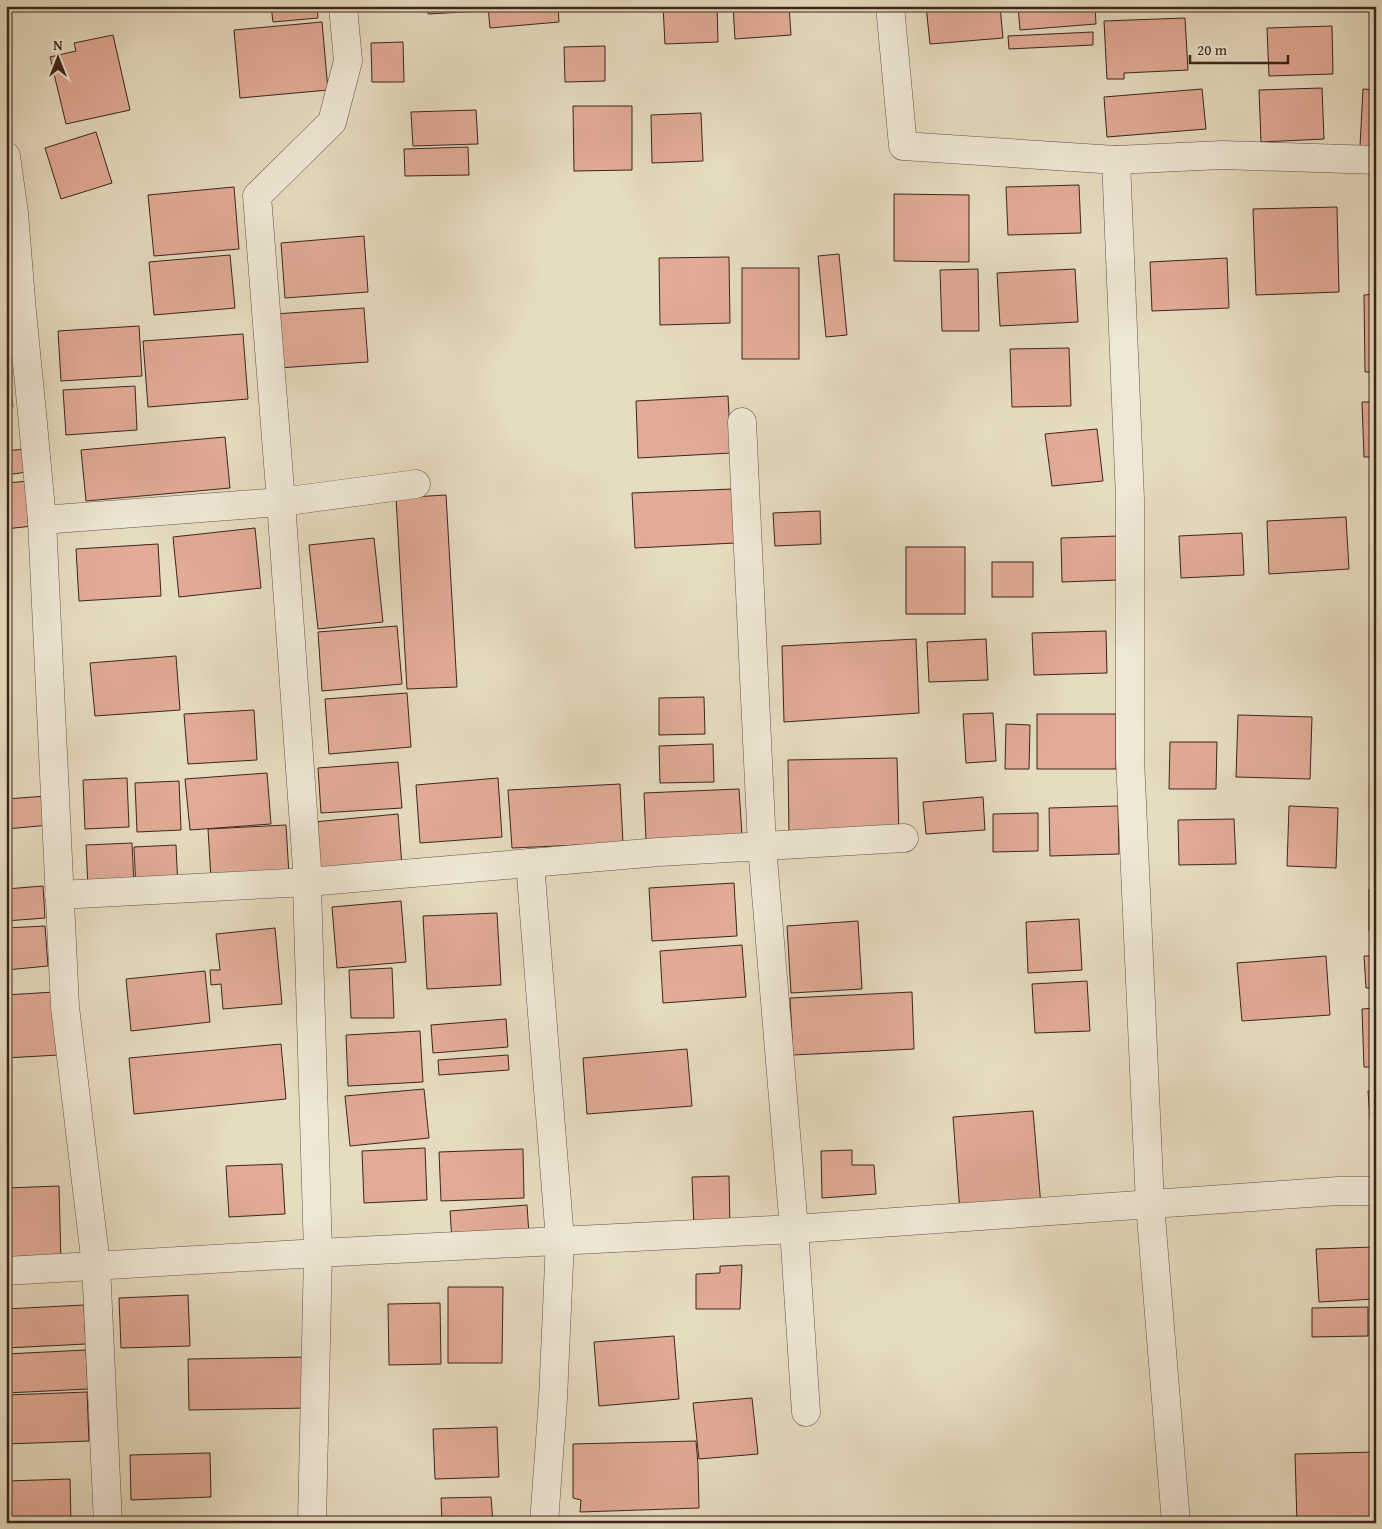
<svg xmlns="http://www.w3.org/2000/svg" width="1382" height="1529" viewBox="0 0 1382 1529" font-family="'Gentium Book Plus',serif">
<rect width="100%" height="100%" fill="#e6dcc0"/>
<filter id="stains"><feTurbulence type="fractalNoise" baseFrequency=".004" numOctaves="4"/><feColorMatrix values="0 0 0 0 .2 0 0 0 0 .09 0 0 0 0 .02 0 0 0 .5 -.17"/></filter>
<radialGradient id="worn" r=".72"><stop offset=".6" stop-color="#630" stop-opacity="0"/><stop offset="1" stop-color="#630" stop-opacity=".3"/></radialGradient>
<g fill="#e2ab97" stroke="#3c2519">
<path d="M271,6H317L318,18L273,22Z"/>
<path d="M428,6H482L483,11L428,14Z"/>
<path d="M488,6H558L559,22L490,28Z"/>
<path d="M663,6H717L718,42L665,44Z"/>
<path d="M733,6H789L791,35L735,39Z"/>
<path d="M926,6H1000L1003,38L930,44Z"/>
<path d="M1018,6H1095L1096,24L1020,30Z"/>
<path d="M1185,18L1188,70L1124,73V79H1107L1104,21Z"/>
<path d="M322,22L328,90L240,98L234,30Z"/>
<path d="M1332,26L1333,74L1269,76L1267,28Z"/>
<path d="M1093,32V45L1009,49L1008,36Z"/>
<path d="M113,35L130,110L66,124L50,57L76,51L74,43Z"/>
<path d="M403,42L404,82H372L371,43Z"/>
<path d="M605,46V81L565,82L564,47Z"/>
<path d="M1322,88L1324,139L1261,142L1259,90Z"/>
<path d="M1202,89L1206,129L1107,137L1104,97Z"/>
<path d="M1363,89L1376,90V147L1360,146Z"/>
<path d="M573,106H632V170L574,171Z"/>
<path d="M476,110L478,144L413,146L411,112Z"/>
<path d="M701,113L703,161L652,163L651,115Z"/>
<path d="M96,132L112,183L61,199L45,148Z"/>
<path d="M468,147L469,175L405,176L404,149Z"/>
<path d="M1079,185L1081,233L1008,235L1006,187Z"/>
<path d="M234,187L239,249L154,256L148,195Z"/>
<path d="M894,194L969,195V262L894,261Z"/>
<path d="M1337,207L1339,292L1256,295L1253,209Z"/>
<path d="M364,236L368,292L285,298L281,243Z"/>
<path d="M839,254L847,335L826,337L818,256Z"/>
<path d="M230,255L235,308L154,315L149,262Z"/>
<path d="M729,257L730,323L660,325L659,258Z"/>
<path d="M1227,258L1229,308L1152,311L1150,262Z"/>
<rect x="742" y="268" width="57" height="91"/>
<path d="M978,269L979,331H942L940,270Z"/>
<path d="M1075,269L1078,322L1000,326L997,273Z"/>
<path d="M1376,294V372H1365L1364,295Z"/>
<path d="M364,308L368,362L278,368L274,314Z"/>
<path d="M139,326L142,376L61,381L58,331Z"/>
<path d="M6,333L12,373H6Z"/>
<path d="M243,334L248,399L148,407L143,341Z"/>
<path d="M1069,348L1071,406L1012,407L1010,349Z"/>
<path d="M6,381H10L13,407L6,408Z"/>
<path d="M135,386L137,430L66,435L63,390Z"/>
<path d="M728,396L731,453L638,458L636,401Z"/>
<path d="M1362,402H1376V457H1364Z"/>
<path d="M1097,429L1103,481L1052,486L1045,434Z"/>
<path d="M225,437L230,488L86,501L81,450Z"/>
<path d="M24,449L27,472L6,475V451Z"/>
<path d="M29,481L32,526L6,529V483Z"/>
<path d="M733,489L735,543L635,548L632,493Z"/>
<path d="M446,495L457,687L407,689L396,498Z"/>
<path d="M820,511L821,544L775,546L773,513Z"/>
<path d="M1346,517L1349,569L1269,574L1267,521Z"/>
<path d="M255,528L261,588L179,597L173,537Z"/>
<path d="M1242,533L1244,575L1181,578L1179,536Z"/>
<path d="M1118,536L1119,580L1062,582L1061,538Z"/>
<path d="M374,538L383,622L318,629L309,545Z"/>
<path d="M158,544L161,596L79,601L76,549Z"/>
<rect x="906" y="547" width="59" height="67"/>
<rect x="992" y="562" width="41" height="35"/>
<path d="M6,595L10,639H6Z"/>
<path d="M397,626L402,684L322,691L318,632Z"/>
<path d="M1106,631L1107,673L1034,675L1032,633Z"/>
<path d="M916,639L919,713L784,722L782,646Z"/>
<path d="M986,639L988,680L929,682L927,642Z"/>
<path d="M176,656L180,710L95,716L90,663Z"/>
<path d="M407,693L411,747L329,754L325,699Z"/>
<path d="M704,697L705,734L659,735V698Z"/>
<path d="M254,710L257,760L188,764L184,714Z"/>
<path d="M993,713L996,761L966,763L963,714Z"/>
<rect x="1037" y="714" width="79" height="55"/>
<path d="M1238,715L1312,717L1310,779L1236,777Z"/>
<path d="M1006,724L1030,725L1029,769H1005Z"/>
<path d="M1170,742H1217L1216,789H1169Z"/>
<path d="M713,744L714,782L660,783L659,746Z"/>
<path d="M897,758L899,834L789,837L788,760Z"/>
<path d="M398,762L402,808L321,813L318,768Z"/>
<path d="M267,773L271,824L190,830L185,779Z"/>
<path d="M127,778L129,827L85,829L83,780Z"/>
<path d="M498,778L502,837L420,843L416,785Z"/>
<path d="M179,781L181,830L137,832L135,783Z"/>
<path d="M620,784L623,843L512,848L508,790Z"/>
<path d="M739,789L742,835L646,840L644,793Z"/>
<path d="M47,796L50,825L6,829V799Z"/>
<path d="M983,797L985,830L926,834L923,802Z"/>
<path d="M1118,806L1119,854L1050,856L1049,808Z"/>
<path d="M1289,806L1338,808L1336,868L1287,866Z"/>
<path d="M1038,813V851L993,852V814Z"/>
<path d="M398,814L402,866L319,874L314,822Z"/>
<path d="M1234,819L1236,864L1179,865L1178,820Z"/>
<path d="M286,825L289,875L211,879L208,829Z"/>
<path d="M132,843L134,886L88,888L86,845Z"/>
<path d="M176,845L178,888L136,890L134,847Z"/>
<path d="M734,883L737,936L652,941L649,888Z"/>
<path d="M43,886L45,918L6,921V889Z"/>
<rect x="1369" y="890" width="7" height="40"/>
<path d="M401,901L406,962L337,968L332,907Z"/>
<path d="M497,913L501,985L427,989L423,916Z"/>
<path d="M1079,919L1082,970L1028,973L1026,922Z"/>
<path d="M858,921L862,989L791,993L787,926Z"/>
<path d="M45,926L48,966L6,970V928Z"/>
<path d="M275,928L282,1004L223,1009L221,984L211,985L210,970H220L216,934Z"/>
<path d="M742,945L746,997L663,1003L660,951Z"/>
<path d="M1326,956L1330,1015L1242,1021L1237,963Z"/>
<path d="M1364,956H1376V988H1366Z"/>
<path d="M392,968L394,1018H351L349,970Z"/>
<path d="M205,971L210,1022L131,1031L126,979Z"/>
<path d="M1087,981L1090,1031L1035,1033L1032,984Z"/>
<path d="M54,992L58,1055L6,1058V995Z"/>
<path d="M912,992L914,1049L793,1055L790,998Z"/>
<path d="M1376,1008V1067H1364L1362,1009Z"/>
<path d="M506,1019L508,1047L433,1053L431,1025Z"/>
<path d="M420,1031L423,1082L348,1086L346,1035Z"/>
<path d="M281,1044L286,1099L134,1114L129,1058Z"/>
<path d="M687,1049L692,1106L587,1114L583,1058Z"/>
<path d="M508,1055L509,1070L439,1075L438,1060Z"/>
<path d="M424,1089L429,1138L350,1146L345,1096Z"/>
<path d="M1368,1091H1376V1158H1373Z"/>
<path d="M1033,1111L1041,1206L960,1212L953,1117Z"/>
<path d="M425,1148L427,1200L364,1203L362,1151Z"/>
<path d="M523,1149L524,1198L441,1201L439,1152Z"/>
<path d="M852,1150V1165H874L876,1194L822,1198L821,1151Z"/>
<path d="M282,1164L285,1214L229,1217L226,1166Z"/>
<path d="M729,1176L730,1229L694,1230L692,1177Z"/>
<path d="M59,1186L61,1264L6,1266V1188Z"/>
<path d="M527,1205L529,1235L452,1241L450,1211Z"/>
<path d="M1373,1247L1375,1299L1319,1302L1316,1249Z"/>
<path d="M742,1265L740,1309H696V1274L720,1273V1266Z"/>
<path d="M448,1287H503L502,1363H448Z"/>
<path d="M188,1295L190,1346L121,1348L119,1298Z"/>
<path d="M440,1303L441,1364L389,1365L388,1304Z"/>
<path d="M84,1305L86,1344L6,1348V1309Z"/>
<path d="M1368,1307V1336L1312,1337V1308Z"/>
<path d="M674,1336L679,1399L599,1406L594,1342Z"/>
<path d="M86,1350L88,1389L6,1393V1354Z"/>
<path d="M309,1357L310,1408L189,1410L188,1359Z"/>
<path d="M87,1392L89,1441L6,1444V1395Z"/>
<path d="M752,1398L758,1454L699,1459L693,1403Z"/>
<path d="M497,1427L499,1477L435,1479L433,1429Z"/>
<path d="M696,1441L698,1465L699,1508L580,1512L581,1500L573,1498V1444Z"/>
<path d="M1376,1452V1523H1297L1295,1454Z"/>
<path d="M210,1453L211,1497L131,1500L130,1455Z"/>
<path d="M70,1479L71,1523H6V1481Z"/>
<path d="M491,1497L493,1523H442L441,1498Z"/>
</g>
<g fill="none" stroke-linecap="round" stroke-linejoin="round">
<g stroke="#665343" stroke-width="29">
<g id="minor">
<path d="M890,6L903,146L1116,160L1222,155L1376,160"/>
<path d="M6,156L14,213L22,312L32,413L42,520L65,1007L96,1265L108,1523"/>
<path d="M1116,160L1130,499V758L1150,1204L1176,1523"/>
<path d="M742,422L762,846L794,1229L806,1412"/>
<path d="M42,520L281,502L416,484"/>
<path d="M530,863L560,1240L553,1399L544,1523"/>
<path d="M59,895L308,882L659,852L904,838"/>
<path d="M6,1271L318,1253L794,1229L1338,1191H1376"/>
<path d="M312,1523L318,1253L307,885L308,882L281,502L257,196L332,122L348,61L343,6"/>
</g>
</g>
<use href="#minor" stroke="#efe8d6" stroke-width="28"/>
</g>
<rect width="1382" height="1529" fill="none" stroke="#e6dcc0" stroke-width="25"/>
<rect x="8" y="8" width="1367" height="1514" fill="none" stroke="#3c2519" stroke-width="2.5"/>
<rect x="12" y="12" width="1357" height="1504" fill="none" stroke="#3c2519"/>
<g transform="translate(58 58)" stroke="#efe8d6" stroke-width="4" paint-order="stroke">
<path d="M0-4L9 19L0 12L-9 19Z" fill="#3c2519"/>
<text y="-8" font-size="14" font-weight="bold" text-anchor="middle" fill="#3c2519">N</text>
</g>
<path d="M1190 55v8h98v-8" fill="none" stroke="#3c2519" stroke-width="2.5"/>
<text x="1197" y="55" font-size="15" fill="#3c2519" stroke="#efe8d6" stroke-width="4" paint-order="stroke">20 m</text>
<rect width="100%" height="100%" filter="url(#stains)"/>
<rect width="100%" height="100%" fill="url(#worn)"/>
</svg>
